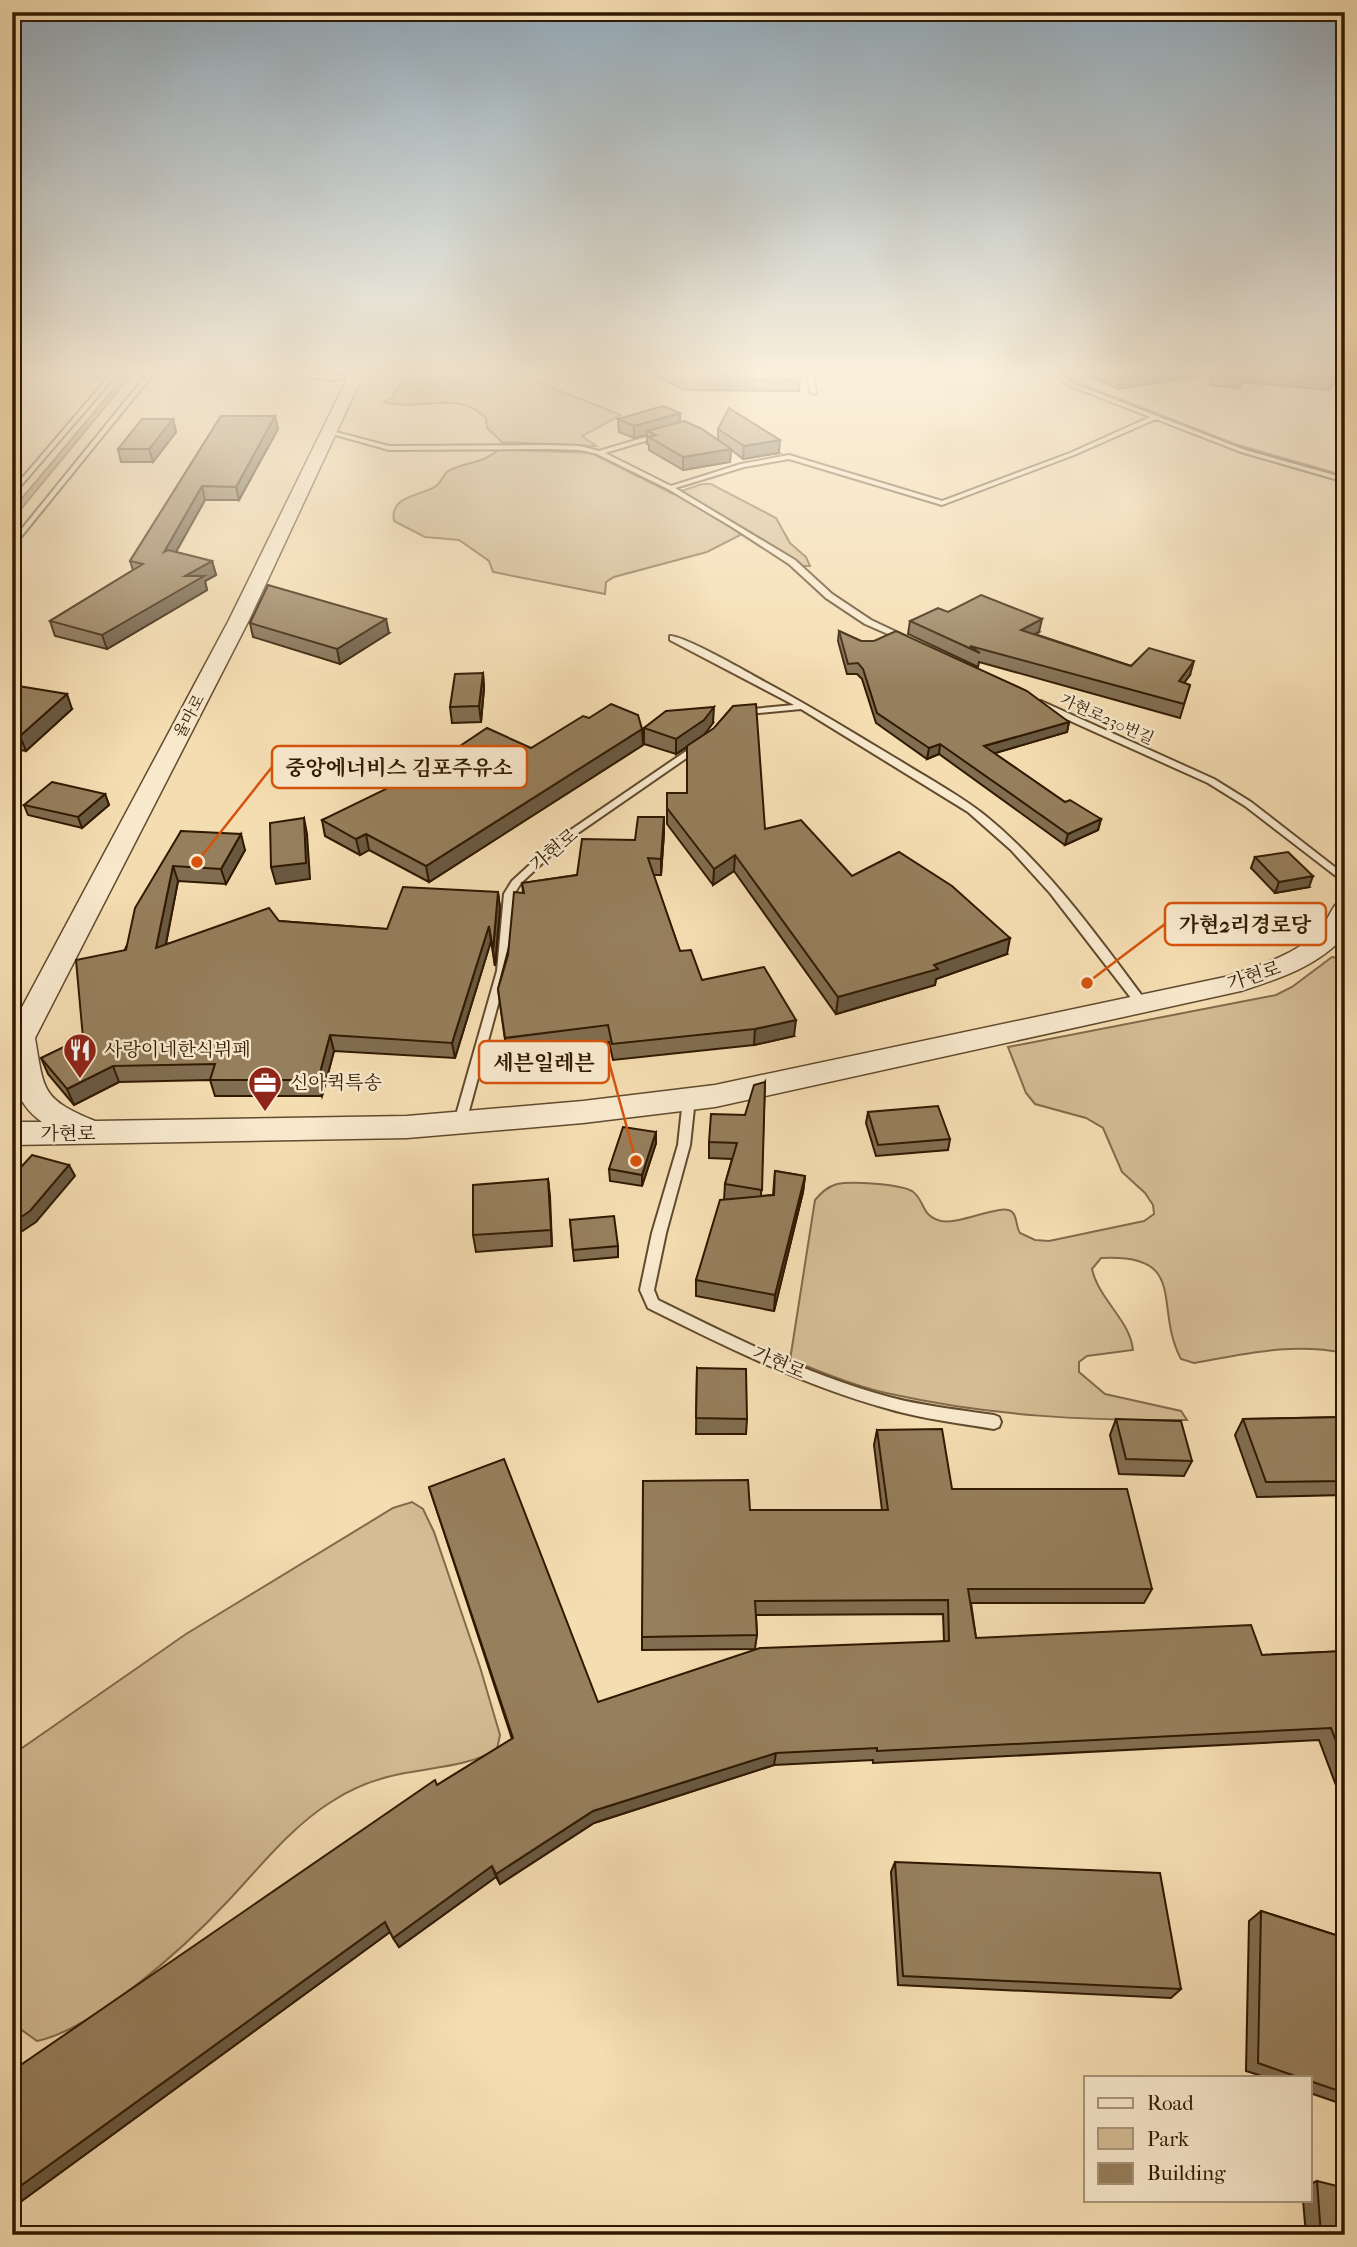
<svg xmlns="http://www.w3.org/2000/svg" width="1357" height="2247" viewBox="0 0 1357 2247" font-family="'IM FELL French Canon','Noto Serif KR',serif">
<rect width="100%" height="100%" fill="#f5ddb2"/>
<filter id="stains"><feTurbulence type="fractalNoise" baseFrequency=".00286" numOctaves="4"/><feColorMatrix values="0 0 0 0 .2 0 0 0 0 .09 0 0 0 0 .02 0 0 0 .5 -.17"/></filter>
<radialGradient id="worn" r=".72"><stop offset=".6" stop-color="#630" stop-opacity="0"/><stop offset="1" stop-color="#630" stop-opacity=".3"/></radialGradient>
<g fill="#d4bc94" stroke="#826a4a" stroke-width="2">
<path d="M455,373H515L621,415L582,436L596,446L502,442L487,428L486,418C457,389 419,412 384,402L392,398L402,381L435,382Z"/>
<path d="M499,449L591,453L673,494L702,484H711L776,518L790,543L806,557L810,566H802L748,531L707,552L614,577L606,582L605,594L493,572L489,561L459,540L425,537L394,521C389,495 422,496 436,486C442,482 443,473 450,470C466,462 485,463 499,449Z"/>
<path d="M1332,957L1345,959V1353C1292,1342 1245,1354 1194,1363L1181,1359C1153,1307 1190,1253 1101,1258L1092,1269C1099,1300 1130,1320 1133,1350L1087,1356L1079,1362V1372L1105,1394L1181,1411L1187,1420C1086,1421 990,1416 891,1394C856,1387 823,1372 790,1360L815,1200C822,1192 827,1187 837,1184C851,1181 899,1184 912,1191C925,1199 920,1216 941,1221C961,1225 1005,1201 1013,1213C1017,1217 1016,1227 1020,1233L1035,1240L1049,1241L1144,1221L1154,1214L1153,1205L1145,1193L1122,1172L1103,1128L1086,1118L1035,1104L1026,1093L1008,1047L1276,995L1292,987Z"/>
<path d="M412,1502L423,1509L434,1532L480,1667L500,1735L497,1749C468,1767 432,1767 400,1774C375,1779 352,1788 331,1802C291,1827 260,1867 228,1901C186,1946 95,2029 37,2041L12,2023V1755L186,1634L393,1508Z"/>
</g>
<path fill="#b29a76" stroke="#7e6647" stroke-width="2" d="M127,373H133L12,520V510Z"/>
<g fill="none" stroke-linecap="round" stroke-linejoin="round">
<path stroke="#7e6647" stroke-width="4.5" d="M1060,373L1076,383L1237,446L1345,477"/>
<g stroke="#614a2d" stroke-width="4">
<g id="service">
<path d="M112,373H118L12,496V490Z"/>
<path d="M148,373H154L12,548V541Z"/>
<path d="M267,373L335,376L366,373L335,380Z"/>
<path d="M807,373H813L816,394L811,393Z"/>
<path d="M1053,373H1060L1072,383L1245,450L1345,478V482L1241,452L1156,419L1074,455L942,505L789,459L744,467L675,488L795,560L832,594L871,620L907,637L908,639L904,641L865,624L826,598L789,564L732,527L668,489L597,454L580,450L549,449L389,450L325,432L328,430L389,446L549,445L580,446L599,451L663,432L665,435L605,453L671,486L741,464L789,455L942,501L1070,453L1150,417L1068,385Z"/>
<path d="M670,636C685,636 749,673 765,682C812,707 857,735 902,762C931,780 961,796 987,817C1049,868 1098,937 1146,1001L1148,1004L1146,1007H1138L1050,893L1011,850L968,812L801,709L739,715L738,713L742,710L794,705L670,640Z"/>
<path d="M1035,701H1041L1214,779L1251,802L1345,875V883L1245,806L1208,783L1035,705Z"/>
<path d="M698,743L701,744V748L565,842L521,883L514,894L507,971L466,1122L460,1126L456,1125L454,1122L497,971L504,894L512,881L559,838Z"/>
<path d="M689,1095L695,1099L690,1145L666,1233L654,1290L658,1300C733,1337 808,1375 889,1397C923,1406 959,1410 994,1415L999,1417L1001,1422L999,1427L994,1429C959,1423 923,1419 889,1409C805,1386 726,1347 648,1308L640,1290L652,1233L678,1145L683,1099Z"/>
</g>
</g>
<g stroke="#614a2d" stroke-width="3">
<path id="tertiary" d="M350,373H364L249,620L35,1038C44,1092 42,1099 95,1121L407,1116L583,1101L715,1085L1225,977C1257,966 1294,956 1318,932C1326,924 1329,913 1336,904L1345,902V935C1319,966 1278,979 1241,991L715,1107L583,1123L407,1138L12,1145V1122H42C7,1097 12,1064 12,1026L229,620Z"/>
</g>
<use href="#service" fill="#f8e9cd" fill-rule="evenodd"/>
<use href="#tertiary" fill="#f8e9cd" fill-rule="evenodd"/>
</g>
<g fill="#816d50" stroke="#301901" stroke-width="2">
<path d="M652,373H798L800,380L799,391L684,390Z"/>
<path d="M1085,373H1345V386L1332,384L1330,390L1241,382L1240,388L1210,385L1212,374L1118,389Z"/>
<path d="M221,416H275L278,429L239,500H205L176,552L212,561L216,575L205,581L207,590L107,649L55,636L50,621L133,570L130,561Z"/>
<path d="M173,419L176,432L153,462H121L118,449Z"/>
<path d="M618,419L680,422L718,440V429L779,453L743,459L731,450L730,462L683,470L649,450V445L647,444V435L634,438L619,432Z"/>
<path d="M948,612L1039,632L1035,634L1131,666L1190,675L1184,683L1190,685L1180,718L979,662L978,667L908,634L910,621Z"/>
<path d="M250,623L389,633L340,664L253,637Z"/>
<path d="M839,631L861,641L1069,722L1067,732L994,753L1065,802L1101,819L1098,830L1065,845L939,754L927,759L876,723L862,679L857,674H847L838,641Z"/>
<path d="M483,673L484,688L481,722L452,723L450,707Z"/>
<path d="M12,685L72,709L26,751L12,749Z"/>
<path d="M713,723L705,733L765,829L852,876L1007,954L936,979L935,985L836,1014L734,871L713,885L667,824V793H687V747L676,754L644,744V728Z"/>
<path d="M643,745L429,882L369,850L360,855L325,836L322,820L531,748Z"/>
<path d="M105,794L109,805L82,828L28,815L24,805Z"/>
<path d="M181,831L245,850L226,884L178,881L166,944L279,921L387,929L498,892L500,908L495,966L491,941L455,1058L334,1051L322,1096H215L210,1080L119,1082L74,1105L48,1074L41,1058L83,1038Z"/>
<path d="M664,833L661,875H653L680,951L702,980L794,1036L754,1045L613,1060L609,1042L507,1054L498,989L523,893L522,883L577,875L635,840Z"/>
<path d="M1255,857L1309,887L1275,893L1251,868Z"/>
<path d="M765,1082L761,1196L773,1195L775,1171L805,1176L803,1192L774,1311L696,1296V1280L724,1200L725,1184L732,1159L709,1158V1142L745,1115Z"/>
<path d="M868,1112L950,1139L948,1150L876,1156L866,1123Z"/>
<path d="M656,1132V1143L642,1186L610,1181L609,1169Z"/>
<path d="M548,1179L552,1246L476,1252L473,1235Z"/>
<path d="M570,1220L618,1246V1257L574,1261Z"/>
<path d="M697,1368L747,1419L746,1434H696Z"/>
<path d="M1345,1417V1495L1257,1497L1235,1435L1243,1419Z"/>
<path d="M1116,1419L1192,1461L1184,1476L1119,1474L1110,1435Z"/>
<path d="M877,1430L952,1489L1152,1589L1144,1603H971L976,1638L1262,1655L1345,1651V1788H1337L1319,1740L873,1763V1760L774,1765L594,1823L500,1884L496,1877L399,1947L390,1932L12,2208V2071L437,1785L512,1739L429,1487L598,1702L944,1641L943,1614L756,1615L757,1635L755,1649L642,1650V1637L750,1510H882L874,1445Z"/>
<path d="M895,1862L1181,1989L1171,1998L898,1985L891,1872Z"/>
<path d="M1261,1911L1345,1938V2105L1310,2093V2077H1265L1246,2071L1249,1921Z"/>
<path d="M1317,2181L1345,2235H1306L1303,2200H1310V2184Z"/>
</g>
<g fill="#695941" stroke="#301901" stroke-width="2">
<path d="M1151,373H1213L1212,374L1118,389L1121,378Z"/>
<path d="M680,413V426L647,431V435L634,438V426Z"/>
<path d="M275,416L278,429L239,500L236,487Z"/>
<path d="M173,419L176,432L153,462L149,449Z"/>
<path d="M780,440L779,453L743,459L744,446Z"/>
<path d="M731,449L730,462L683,470V457Z"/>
<path d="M202,486L205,500L168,566L164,552Z"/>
<path d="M212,561L216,575L205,581L207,590L107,649L102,635L185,576Z"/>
<path d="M386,619L389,633L340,664L337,649Z"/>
<path d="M1042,619L1039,632L1019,643L1021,630Z"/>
<path d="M1194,661L1190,675L1175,695L1179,681Z"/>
<path d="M483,673L484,688L481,722L479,706Z"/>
<path d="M67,694L72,709L26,751L20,736Z"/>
<path d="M714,707L713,723L704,735L676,754V739Z"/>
<path d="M1069,722L1067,732L982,757L984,746Z"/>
<path d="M642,729L643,745L429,882L426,866Z"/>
<path d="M940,744L939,754L927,759L929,748Z"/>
<path d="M105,794L109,805L82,828L78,817Z"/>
<path d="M664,817V833L661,875V859Z"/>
<path d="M304,818L307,834L310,879L276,884L271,867Z"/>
<path d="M1101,819L1098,830L1065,845L1068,834Z"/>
<path d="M241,834L245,850L226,884L221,869Z"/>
<path d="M366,834L369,850L360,855L356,839Z"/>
<path d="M735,855L734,871L713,885L714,869Z"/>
<path d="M173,866L178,881L162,963L156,948Z"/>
<path d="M1313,876L1309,887L1275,893L1279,882Z"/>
<path d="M498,892L500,908L495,966L493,950Z"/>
<path d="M489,926L491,941L455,1058L452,1043Z"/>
<path d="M1010,938L1007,954L936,979L935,985L836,1014L838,997Z"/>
<path d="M796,1020L794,1036L754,1045L755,1029Z"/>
<path d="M330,1035L334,1051L322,1096L318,1080Z"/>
<path d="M113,1066L119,1082L74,1105L67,1089Z"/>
<path d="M656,1132V1143L642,1186V1175Z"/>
<path d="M69,1165L75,1176L36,1222L12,1238V1223Z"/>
<path d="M805,1176L803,1192L774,1311L775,1295Z"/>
<path d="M548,1179L550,1196L552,1246L551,1230Z"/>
<path d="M776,1753L774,1765L594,1823L500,1884L496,1874L593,1811Z"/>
<path d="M492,1866L496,1877L399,1947L393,1938Z"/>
<path d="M385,1922L390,1932L12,2208V2192Z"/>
</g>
<g fill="#967f5d" stroke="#301901" stroke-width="2">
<path d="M672,373H798L800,380L684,379Z"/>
<path d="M1111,373H1151L1121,378Z"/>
<path d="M1213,373H1243V376Z"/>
<path d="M1273,373H1327L1334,379Z"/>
<path d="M663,406L680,413L634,426L618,419Z"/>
<path d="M729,408L780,440L744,446L718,429Z"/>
<path d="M221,416H275L236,487L202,486L164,552L168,550L212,561L185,576H204L102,635L50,621L143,564L130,561Z"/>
<path d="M142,419H173L149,449H118Z"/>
<path d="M684,421L702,429L731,449L683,457L649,437L656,435L647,431Z"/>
<path d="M268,585L386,619L337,649L250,623Z"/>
<path d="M981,595L1042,619L1021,630L1131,666L1149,648L1194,661L1179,681L1190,685L1184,704L970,646L980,653L910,621L938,608L948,612Z"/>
<path d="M839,631L861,641H874L896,631L1027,691L1069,722L984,746L1065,802L1070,800L1101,819L1068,834L940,744L929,748L877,713L863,669L858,663L848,664Z"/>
<path d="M483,673L479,706L450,707L455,674Z"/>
<path d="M12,685L67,694L20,736L12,735Z"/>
<path d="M611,704L638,715L642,729L426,866L366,834L356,839L322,820L421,772L487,728L531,748L583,716L589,718Z"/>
<path d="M756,704L765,829L801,820L852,876L899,852L952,886L1010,938L934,965L938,969L838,997L735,855L714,869L667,808V793H687V746L714,728L733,706Z"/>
<path d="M714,707L704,720L676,739L644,728L666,711Z"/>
<path d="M52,782L105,794L78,817L24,805Z"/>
<path d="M638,817H664L661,859L648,858L680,951L691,950L702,980L764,967L796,1020L755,1029L612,1044L608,1025L505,1038L498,989L508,955L514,892L524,893L522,883L577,875L582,839L635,840Z"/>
<path d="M304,818L306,863L271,867L270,823Z"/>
<path d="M181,831L241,834L221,869L173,866L156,948L269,908L279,921L387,929L403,887L498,892L493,950L489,926L452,1043L330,1035L318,1080H210L215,1064L113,1066L67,1089L41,1058L83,1038L76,960L126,950L135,908Z"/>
<path d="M1288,852L1313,876L1279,882L1255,857Z"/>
<path d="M765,1082L762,1190L725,1184L737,1143L709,1142L711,1114L745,1115L754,1085Z"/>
<path d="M938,1106L950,1139L878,1145L868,1112Z"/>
<path d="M623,1127L656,1132L642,1175L609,1169Z"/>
<path d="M32,1155L69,1165L30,1211L12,1223V1177Z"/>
<path d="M775,1171L805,1176L775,1295L696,1280L720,1200L774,1195Z"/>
<path d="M548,1179L551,1230L473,1235V1185Z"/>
<path d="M614,1216L618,1246L573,1250L570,1220Z"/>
<path d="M697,1368L746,1369L747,1419L696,1418Z"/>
<path d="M1345,1417V1481L1266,1482L1243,1419Z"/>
<path d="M1116,1419L1181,1421L1192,1461L1126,1459Z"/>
<path d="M942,1429L952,1489H1127L1152,1589H968L976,1638L1251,1625L1262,1655L1345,1651V1765L1331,1728L877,1751V1748L776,1753L593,1811L496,1874L492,1866L393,1938L385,1922L12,2192V2071L435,1780L437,1785L513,1738L429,1487L504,1459L598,1702L760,1648L949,1641L948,1600L755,1601L757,1635L642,1637L643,1481L748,1480L750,1510H888L877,1430Z"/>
<path d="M895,1862L1160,1873L1181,1989L903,1976Z"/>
<path d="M1261,1911L1345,1938V2093L1310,2081V2077H1298L1258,2063Z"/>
<path d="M1317,2181L1345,2188V2235H1321Z"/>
</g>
<linearGradient id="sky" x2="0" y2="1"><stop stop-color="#92aaba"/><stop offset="0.54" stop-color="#faf0dc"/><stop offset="1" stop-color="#faf0dc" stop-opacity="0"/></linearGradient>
<rect width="1357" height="688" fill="url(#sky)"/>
<defs>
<g id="restaurant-pin" transform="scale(1.75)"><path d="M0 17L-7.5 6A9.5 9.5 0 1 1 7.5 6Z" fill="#8f2418" stroke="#f8e9cd"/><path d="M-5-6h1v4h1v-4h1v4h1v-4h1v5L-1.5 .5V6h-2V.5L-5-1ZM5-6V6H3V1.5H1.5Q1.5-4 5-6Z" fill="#fff"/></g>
<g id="office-pin" transform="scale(1.75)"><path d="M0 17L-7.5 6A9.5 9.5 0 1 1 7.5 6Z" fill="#8f2418" stroke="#f8e9cd"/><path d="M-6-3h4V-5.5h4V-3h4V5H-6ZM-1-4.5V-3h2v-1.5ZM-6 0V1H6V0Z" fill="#fff"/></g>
</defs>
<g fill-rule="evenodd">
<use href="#restaurant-pin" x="80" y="1050"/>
<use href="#office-pin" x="265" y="1083"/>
</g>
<g text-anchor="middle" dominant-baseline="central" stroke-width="5" stroke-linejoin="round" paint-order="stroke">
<g font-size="16" fill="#301901" stroke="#f8e9cd">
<text transform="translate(189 716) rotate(-62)">율마로</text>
<text transform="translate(1107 719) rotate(24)">가현로230번길</text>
</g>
<g font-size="19" fill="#301901" stroke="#f8e9cd">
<text transform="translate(554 850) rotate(-40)">가현로</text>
<text transform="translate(1254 976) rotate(-18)">가현로</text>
<text x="68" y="1134">가현로</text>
<text transform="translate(779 1363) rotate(23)">가현로</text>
</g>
<g font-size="19" fill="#301901" stroke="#f8e9cd" text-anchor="start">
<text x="104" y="1050">사랑이네한식뷔페</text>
<text x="290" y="1083">신아퀵특송</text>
</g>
</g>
<path fill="none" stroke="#d6530b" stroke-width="2.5" d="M197 862L272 767M1087 983L1165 924M636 1161L609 1062"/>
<g fill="#d6530b" stroke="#f8e9cd" stroke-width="2.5">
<circle cx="197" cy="862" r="7"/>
<circle cx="1087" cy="983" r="7"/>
<circle cx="636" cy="1161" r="7"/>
</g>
<g fill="#f8e9cd" stroke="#d6530b" stroke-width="2.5">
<rect x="272" y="746" width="255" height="42" rx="7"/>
<rect x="1165" y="903" width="161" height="42" rx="7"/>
<rect x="479" y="1041" width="130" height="42" rx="7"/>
</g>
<g font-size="21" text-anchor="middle" font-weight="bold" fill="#301901">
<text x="399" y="775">중앙에너비스 김포주유소</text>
<text x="1245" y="932">가현2리경로당</text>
<text x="544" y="1070">세븐일레븐</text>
</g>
<rect width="1357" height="2247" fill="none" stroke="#f5ddb2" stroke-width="42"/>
<rect x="14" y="14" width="1329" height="2219" fill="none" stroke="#301901" stroke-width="3.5"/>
<rect x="21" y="21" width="1315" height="2205" fill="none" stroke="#301901" stroke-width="2"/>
<rect x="1084" y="2076" width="228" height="126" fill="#f8e9cd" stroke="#a8967b" stroke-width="2"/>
<rect x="1098" y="2098" width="35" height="10" fill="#f8e9cd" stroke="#a8967b" stroke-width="2"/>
<text x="1147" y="2110" font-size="21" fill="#301901">Road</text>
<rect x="1098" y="2128" width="35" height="21" fill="#d4bc94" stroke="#a8967b" stroke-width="2"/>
<text x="1147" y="2146" font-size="21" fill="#301901">Park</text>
<rect x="1098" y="2163" width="35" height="21" fill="#967f5d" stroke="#a8967b" stroke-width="2"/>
<text x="1147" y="2180" font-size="21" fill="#301901">Building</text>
<rect width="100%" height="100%" filter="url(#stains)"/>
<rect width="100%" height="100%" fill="url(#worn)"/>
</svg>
